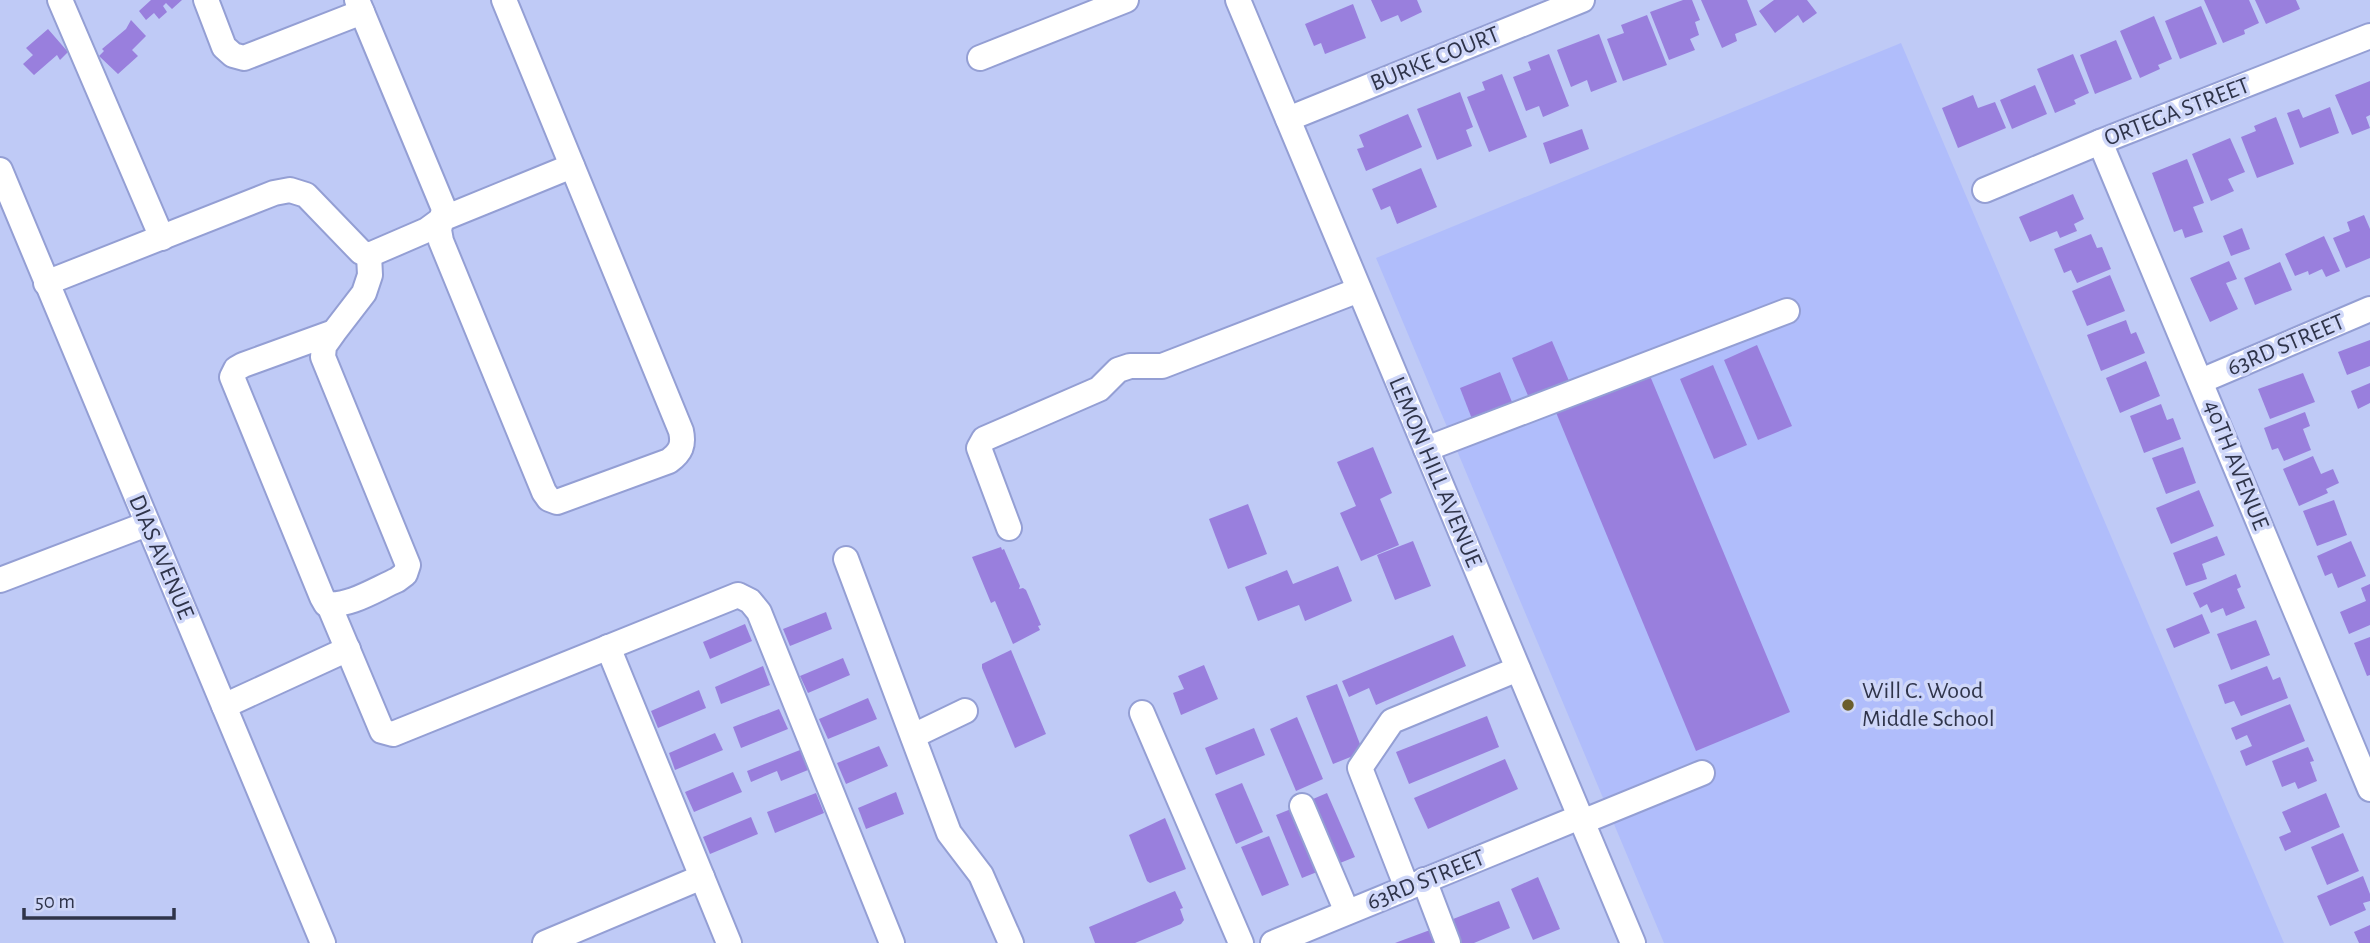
<svg xmlns="http://www.w3.org/2000/svg" width="2370" height="943" viewBox="0 0 2370 943" font-family="'Alegreya Sans',sans-serif">
<rect width="100%" height="100%" fill="#bfcaf6"/>
<path fill="#b0bdfb" d="M1901,43L2284,943H1664L1376,258Z"/>
<g fill="#997fdd">
<path d="M151,0H182L172,9L166,3L163,6L167,12L159,19L154,13L146,20L139,11Z"/>
<path d="M1371,0H1417L1422,12L1401,22L1398,15L1381,22Z"/>
<path d="M1683,0H1692L1700,20L1695,22L1699,35L1690,39L1695,50L1669,60L1650,12Z"/>
<path d="M1701,0H1747L1757,25L1735,34L1737,41L1722,48Z"/>
<path d="M1774,0H1807L1817,13L1803,23L1798,15L1775,33L1759,11Z"/>
<path d="M2204,0H2249L2259,23L2244,30L2245,34L2223,43Z"/>
<path d="M2255,0H2296L2300,9L2266,24Z"/>
<path d="M1353,4L1366,38L1325,54L1321,43L1314,46L1305,24Z"/>
<path d="M2201,6L2217,44L2180,59L2165,21Z"/>
<path d="M1647,15L1667,65L1623,81L1607,39L1624,33L1621,25Z"/>
<path d="M2154,16L2172,59L2158,65L2160,69L2140,78L2120,31Z"/>
<path d="M131,20L146,36L132,50L138,56L118,74L99,56L104,51L102,49L126,29Z"/>
<path d="M48,29L68,52L60,60L57,55L34,75L23,64L33,55L26,48Z"/>
<path d="M1599,34L1617,82L1591,92L1587,80L1571,87L1557,50Z"/>
<path d="M2116,40L2132,79L2095,94L2080,55Z"/>
<path d="M1549,54L1569,106L1543,117L1539,106L1526,111L1513,77L1531,70L1528,62Z"/>
<path d="M2073,54L2089,93L2074,100L2076,104L2055,113L2037,69Z"/>
<path d="M1502,74L1527,137L1489,152L1467,97L1485,90L1482,82Z"/>
<path d="M2370,81V115L2366,117L2370,128L2352,135L2335,95Z"/>
<path d="M2035,85L2047,114L2012,129L2000,100Z"/>
<path d="M1460,92L1473,127L1466,130L1472,146L1437,160L1417,109Z"/>
<path d="M1973,95L1978,108L1995,102L2006,128L1958,148L1942,108Z"/>
<path d="M2330,107L2339,133L2300,148L2287,113L2299,109L2303,118Z"/>
<path d="M1408,114L1422,147L1366,171L1357,149L1364,147L1359,135Z"/>
<path d="M2276,117L2294,164L2257,178L2241,137L2256,131L2254,126Z"/>
<path d="M1582,129L1589,149L1550,164L1543,143Z"/>
<path d="M2230,138L2245,172L2228,179L2234,191L2211,201L2192,154Z"/>
<path d="M2187,159L2204,203L2193,207L2203,232L2185,238L2182,229L2174,232L2152,173Z"/>
<path d="M1421,168L1437,207L1397,224L1390,206L1381,210L1372,189Z"/>
<path d="M2073,194L2084,219L2074,224L2077,231L2060,238L2057,231L2030,242L2019,217Z"/>
<path d="M2364,215L2370,229V258L2346,268L2333,238L2350,231L2347,222Z"/>
<path d="M2242,228L2250,249L2231,256L2223,236Z"/>
<path d="M2091,234L2097,248L2102,247L2111,269L2077,283L2071,270L2064,273L2054,249Z"/>
<path d="M2324,236L2340,271L2326,277L2322,269L2309,275L2308,271L2295,276L2285,254Z"/>
<path d="M2229,261L2237,279L2226,283L2238,309L2210,322L2190,278Z"/>
<path d="M2280,262L2292,290L2255,305L2244,278Z"/>
<path d="M2110,275L2125,311L2087,326L2072,291Z"/>
<path d="M2126,320L2131,334L2136,332L2145,353L2101,371L2087,335Z"/>
<path d="M2370,340V366L2347,375L2338,352Z"/>
<path d="M1552,341L1569,381L1529,398L1512,358Z"/>
<path d="M1757,345L1792,426L1758,440L1724,360Z"/>
<path d="M2146,361L2160,396L2120,413L2106,378Z"/>
<path d="M1713,365L1747,445L1714,459L1680,379Z"/>
<path d="M1648,371L1790,712L1696,751L1555,410Z"/>
<path d="M1500,372L1512,402L1472,419L1460,388Z"/>
<path d="M2303,373L2315,402L2270,419L2258,389Z"/>
<path d="M2370,383V403L2358,409L2351,391Z"/>
<path d="M2161,404L2167,420L2173,418L2181,439L2144,453L2130,416Z"/>
<path d="M2305,412L2310,426L2303,429L2311,450L2284,461L2278,448L2272,450L2264,428Z"/>
<path d="M1373,447L1392,493L1380,499L1399,545L1361,561L1340,513L1356,506L1337,462Z"/>
<path d="M2183,447L2196,483L2166,494L2152,458Z"/>
<path d="M2313,456L2321,474L2333,469L2339,483L2326,489L2328,493L2299,506L2283,469Z"/>
<path d="M2199,490L2214,526L2171,544L2156,508Z"/>
<path d="M2334,500L2347,535L2317,546L2303,511Z"/>
<path d="M1248,504L1267,554L1228,569L1209,519Z"/>
<path d="M2217,536L2225,555L2202,564L2207,579L2186,586L2173,553Z"/>
<path d="M1413,541L1431,586L1395,600L1377,555Z"/>
<path d="M2351,541L2366,576L2338,588L2332,573L2325,576L2317,556Z"/>
<path d="M1001,547L1002,550L1004,549L1020,586L1019,589L1023,588L1026,590L1041,625L1038,626L1040,630L1013,644L995,601L991,603L972,557Z"/>
<path d="M1338,566L1352,601L1305,621L1299,605L1258,621L1245,587L1287,570L1293,584Z"/>
<path d="M2236,574L2241,587L2237,589L2245,608L2226,616L2223,608L2211,613L2207,604L2200,608L2193,593Z"/>
<path d="M2370,584V625L2349,634L2340,612L2366,601L2361,588Z"/>
<path d="M826,612L832,629L790,646L783,629Z"/>
<path d="M2202,614L2210,633L2174,648L2166,629Z"/>
<path d="M2256,620L2270,655L2231,670L2217,634Z"/>
<path d="M745,624L752,641L710,659L703,642Z"/>
<path d="M1453,635L1466,666L1376,705L1369,688L1349,697L1342,681Z"/>
<path d="M2370,637V675L2367,676L2354,643Z"/>
<path d="M1011,650L1046,734L1015,748L982,668V664Z"/>
<path d="M843,658L850,675L808,693L800,676Z"/>
<path d="M1204,665L1218,699L1181,715L1173,693L1184,689L1178,676Z"/>
<path d="M763,666L770,685L721,704L715,687Z"/>
<path d="M2267,666L2273,680L2280,677L2288,698L2241,716L2234,701L2225,704L2218,685Z"/>
<path d="M1337,684L1363,752L1333,764L1306,696Z"/>
<path d="M699,690L706,708L658,728L651,711Z"/>
<path d="M868,698L877,719L828,739L819,719Z"/>
<path d="M2290,704L2305,741L2246,766L2240,751L2252,746L2247,735L2236,740L2231,728Z"/>
<path d="M779,709L788,729L741,748L733,727Z"/>
<path d="M1487,716L1499,747L1409,784L1396,752Z"/>
<path d="M1297,717L1323,779L1296,791L1270,729Z"/>
<path d="M1254,728L1265,755L1216,775L1205,748Z"/>
<path d="M715,733L723,750L675,770L669,753Z"/>
<path d="M879,746L888,766L846,784L837,763Z"/>
<path d="M2308,747L2314,761L2310,762L2317,781L2298,789L2295,782L2282,787L2272,761Z"/>
<path d="M800,750L808,770L781,781L777,771L751,782L747,771Z"/>
<path d="M1505,759L1518,789L1428,829L1414,798Z"/>
<path d="M733,772L742,792L694,812L685,792Z"/>
<path d="M1242,783L1263,832L1236,844L1215,794Z"/>
<path d="M896,792L904,814L866,829L858,808Z"/>
<path d="M816,793L824,813L775,833L767,812Z"/>
<path d="M1327,793L1355,857L1340,863L1313,799Z"/>
<path d="M2326,793L2340,827L2285,851L2279,837L2291,832L2282,812Z"/>
<path d="M1291,809L1317,872L1302,878L1276,815Z"/>
<path d="M751,817L758,834L710,854L703,837Z"/>
<path d="M1165,818L1186,869L1150,883L1147,881L1129,835Z"/>
<path d="M2343,833L2359,871L2327,885L2311,847Z"/>
<path d="M1269,836L1289,885L1262,896L1241,847Z"/>
<path d="M2363,876L2370,894V901L2363,903L2366,910L2330,926L2317,896Z"/>
<path d="M1538,877L1560,929L1533,940L1511,889Z"/>
<path d="M1175,891L1183,908L1180,909L1184,920L1181,924L1135,943H1095L1089,927Z"/>
<path d="M1499,901L1510,928L1474,943H1457L1448,921Z"/>
<path d="M2370,925V943H2359L2354,932Z"/>
<path d="M1430,930L1435,943H1395Z"/>
</g>
<g fill="none" stroke-linecap="round" stroke-linejoin="round">
<g stroke="#949fd4" stroke-width="28">
<g id="minor">
<path d="M60,0L162,238"/>
<path d="M206,0L224,47L233,55L244,58L362,12"/>
<path d="M357,0L444,209L439,230L441,241L544,492L549,499L557,502L669,461C681,452 684,445 681,431L504,0"/>
<path d="M1238,0L1633,943"/>
<path d="M980,58L1126,0"/>
<path d="M1288,119L1582,0"/>
<path d="M2100,142L2370,789"/>
<path d="M0,170L323,943"/>
<path d="M1985,190L2100,142L2370,36"/>
<path d="M46,283L274,193L290,190L306,195L361,252L369,255L427,230L442,219L572,166"/>
<path d="M334,332L324,346L323,357L408,565L405,574L397,580C376,589 349,607 326,604L322,597L232,377L236,369L243,365L334,332L364,293L370,275L369,255"/>
<path d="M2201,381L2370,309"/>
<path d="M1426,449L1787,311"/>
<path d="M1009,528L979,448L984,439L1099,389L1118,370L1130,366H1162L1359,290"/>
<path d="M846,559L949,833L981,875L1011,943"/>
<path d="M0,580L147,524"/>
<path d="M329,605L382,731L393,734L738,595L750,601L759,612L892,943"/>
<path d="M608,647L729,943"/>
<path d="M224,706L348,649"/>
<path d="M1142,713L1241,943"/>
<path d="M913,736L965,711"/>
<path d="M1302,806L1347,912"/>
<path d="M1582,822L1702,773"/>
<path d="M1424,880L1448,943"/>
<path d="M1407,888L1360,768L1392,721L1518,669"/>
<path d="M545,943L702,877"/>
<path d="M1273,943L1580,817"/>
</g>
</g>
<use href="#minor" stroke="#fff" stroke-width="24"/>
</g>
<circle fill="#6b5e2b" stroke="#cfd7f9" stroke-width="2.5" cx="1848" cy="705" r="7"/>
<g text-anchor="middle" dominant-baseline="central" stroke-width="7" stroke-linejoin="round" paint-order="stroke">
<g font-size="24" fill="#2f344a" stroke="#cfd7f9">
<text transform="translate(1435 59) rotate(-22)">BURKE COURT</text>
<text transform="translate(2177 112) rotate(-21)">ORTEGA STREET</text>
<text transform="translate(2286 345) rotate(-23)">63RD STREET</text>
<text transform="translate(2236 465) rotate(68)">40TH AVENUE</text>
<text transform="translate(1435 472) rotate(67)">LEMON HILL AVENUE</text>
<text transform="translate(161 557) rotate(67)">DIAS AVENUE</text>
<text transform="translate(1426 880) rotate(-22)">63RD STREET</text>
</g>
<g font-size="24" fill="#2f344a" stroke="#cfd7f9" text-anchor="start">
<text x="1862" y="691">Will C. Wood<tspan x="1862" dy="28">Middle School</tspan></text>
</g>
</g>
<path d="M24 908v10h150v-10" fill="none" stroke="#2f344a" stroke-width="3.5"/>
<text x="35" y="908" font-size="21" fill="#2f344a" stroke="#cfd7f9" stroke-width="5" paint-order="stroke">50 m</text>
</svg>
